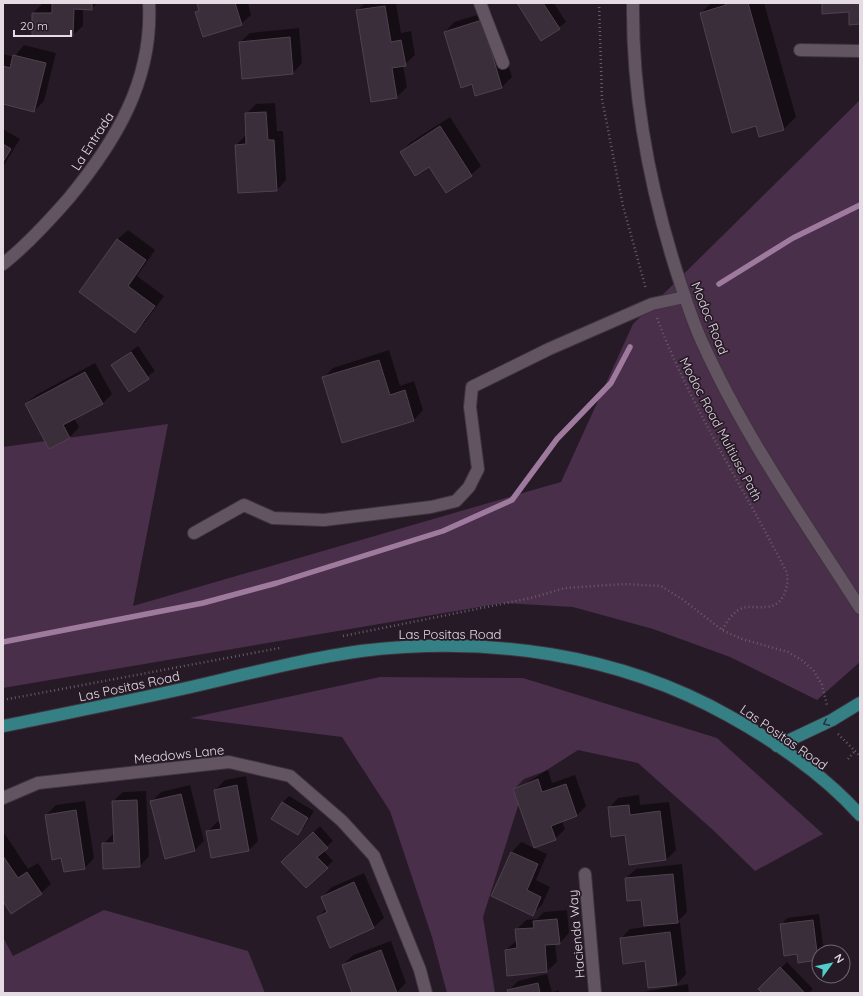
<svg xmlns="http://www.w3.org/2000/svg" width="863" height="996" viewBox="0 0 863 996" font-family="Quicksand,sans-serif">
<rect width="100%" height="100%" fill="#271a27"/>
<g fill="#492f49">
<path d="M860,100V662L817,700L730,657L653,629L573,607L503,603L3,688V447L168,424L133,606L561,482L633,324Z"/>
<path d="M380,677L523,678L717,738L823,834L755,871L713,830L638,763L578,750L525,784L483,917L495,993H447L432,937L390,811L342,737L190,718Z"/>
<path d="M104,910L248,951L265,993H3V937L13,956Z"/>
</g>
<g fill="#0007">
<path d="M43,3H97L91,9H83V26L73,35H33V13Z"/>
<path d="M198,3H248L251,15L241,24L196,13L200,9Z"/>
<path d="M365,3H396L401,33L411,31L415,55L403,66L407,87L397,97L357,11Z"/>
<path d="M518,3H554L566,22L542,40Z"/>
<path d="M711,3H764L796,117L783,130L757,124L701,13Z"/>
<path d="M491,11L512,77L502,87L476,95L472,83L445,32L454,22Z"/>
<path d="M299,28L302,63L293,73L240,42L250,33Z"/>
<path d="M24,45L56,53L44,101L34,111L3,103V54L14,57Z"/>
<path d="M275,103L277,131H283L286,180L277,190L236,145L246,135V114L256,104Z"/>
<path d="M450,117L481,166L471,175L429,166L401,152L411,142Z"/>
<path d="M3,129L20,139L3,167Z"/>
<path d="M128,230L155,250L137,276L164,296L145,322L135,331L80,292L118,239Z"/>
<path d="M138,346L155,371L129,390L112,365Z"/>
<path d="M389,350L400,386L414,381L423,410L414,420L342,442L323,378L333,368Z"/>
<path d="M95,363L112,394L102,404L74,418L79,427L70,437L49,448L26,404L36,395Z"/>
<path d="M548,770L552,783L575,775L586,806L577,815L562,821L565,829L555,839L514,789L524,779Z"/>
<path d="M246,776L258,841L249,850L207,832L217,822L221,821L215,790L225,780Z"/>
<path d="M190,785L204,841L195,850L151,802L161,792Z"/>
<path d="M146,791L149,856L140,866L103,844L113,834H115L113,801L123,792Z"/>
<path d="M639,795L640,805L669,802L676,850L666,860L626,834L609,808L618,798Z"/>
<path d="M289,796L314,811L304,827L298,834L282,803Z"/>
<path d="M85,801L94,858L85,868L62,857L46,815L56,805Z"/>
<path d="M320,826L333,841L323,850L333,861L306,887L282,862Z"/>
<path d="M5,834L28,869L38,863L51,884L41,893L3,899V836Z"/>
<path d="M521,842L547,854L536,880L550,887L542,905L532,914L492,896L512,852Z"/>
<path d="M682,864L687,912L676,923L680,922L686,974L677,984L621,938L630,929L645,927L642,899L626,878L636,869Z"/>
<path d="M364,873L384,918L374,927L331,946L318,917L327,908L322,897L332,887Z"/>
<path d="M567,910L569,933L560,943H555L557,962L547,971L506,950L517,940L516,930L526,920L537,919L544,912Z"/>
<path d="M819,914L824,952H819L818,959L798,953L781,925L787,918Z"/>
<path d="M391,941L406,983L396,993H354L343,965L353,955Z"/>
<path d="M787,962L813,989L809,993H764L760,989Z"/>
<path d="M547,974L552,992L559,990V993H509L508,991L518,981Z"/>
<path d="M688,984L689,993H638Z"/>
</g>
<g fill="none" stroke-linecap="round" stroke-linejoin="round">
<g stroke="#9e7a9e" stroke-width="5.5">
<path d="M719,284L793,238L860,205"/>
<path d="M3,642L203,603L277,583L443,531L512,500L557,439L611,383L630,347"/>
</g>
</g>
<g fill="#3b2e3b" stroke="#50414f">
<path d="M52,3H92V10L74,9L73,36H32V13H52Z"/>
<path d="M197,3H235L242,25L203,37L195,12L199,11Z"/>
<path d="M517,3H543L560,29L541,41Z"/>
<path d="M725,3H748L784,130L759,137L756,126L732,133L700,13L726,5Z"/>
<path d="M822,3H860V24L849,25V12L822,14Z"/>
<path d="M385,6L391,42L401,40L406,66L392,68L397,98L371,102L356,10Z"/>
<path d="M482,20L502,88L475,96L472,84L461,88L444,32Z"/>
<path d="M290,37L293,74L242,79L239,42Z"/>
<path d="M13,55L46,63L34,112L3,104V66L10,68Z"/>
<path d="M266,112L268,140H274L277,191L238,193L235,145L246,144L245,113Z"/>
<path d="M440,126L472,176L446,193L429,167L415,176L400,152Z"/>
<path d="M3,144L11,149L3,162Z"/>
<path d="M117,239L146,260L128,286L155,306L135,333L79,292Z"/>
<path d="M131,352L149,379L129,392L111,365Z"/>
<path d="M379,360L390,395L405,390L414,421L342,443L322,377Z"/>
<path d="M85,372L103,404L63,425L70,438L49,449L25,404Z"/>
<path d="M538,779L542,792L566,784L577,816L551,826L556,840L534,848L513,789Z"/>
<path d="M237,785L249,851L211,858L206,831L221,829L214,790Z"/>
<path d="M181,794L195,851L165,859L150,801Z"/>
<path d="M137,800L140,867L103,869L102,843H114L112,801Z"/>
<path d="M282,802L308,818L298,835L271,819Z"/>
<path d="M629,805L630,815L660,811L666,860L629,865L625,835L611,837L608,807Z"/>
<path d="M76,810L85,869L64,872L61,858L52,860L45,815Z"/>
<path d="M313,832L328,848L317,857L328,868L306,888L281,862Z"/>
<path d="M511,852L538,864L527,890L541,897L533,916L491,896Z"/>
<path d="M3,856L18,878L27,872L42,894L11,914L3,901Z"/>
<path d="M673,874L678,923L644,926L641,900L627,901L625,878Z"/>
<path d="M354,882L374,928L330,948L317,917L327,912L321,897Z"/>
<path d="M557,919L560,944L545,945L547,972L507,976L505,950L517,948L515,929L534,928L533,921Z"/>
<path d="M813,920L818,960L798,963L797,954L784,956L780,924Z"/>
<path d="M670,932L677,985L648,988L645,961L623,964L620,938Z"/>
<path d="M381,950L397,993H352L342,965Z"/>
<path d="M780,967L805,993H762L758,989Z"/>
<path d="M538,983L540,993H508L507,990Z"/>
</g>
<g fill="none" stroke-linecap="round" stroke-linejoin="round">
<g stroke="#3e343e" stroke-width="14">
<g id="minor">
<path d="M480,3L503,63"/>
<path d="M633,3C632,95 649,185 677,273C685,297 692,321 703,344C745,437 805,522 860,608"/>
<path d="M800,50L860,51"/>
<path d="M3,264C27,245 49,221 69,198C116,141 153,80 149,3"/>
<path d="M194,533L244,505L273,518L324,520L431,507L456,501L469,487L478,469L470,407L472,387L549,349L652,304L685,297"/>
<path d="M3,798L38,783L229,762L290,776L342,821L374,856L420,970L426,993"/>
<path d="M585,874L595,993"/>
</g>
</g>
<g stroke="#3e343e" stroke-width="14">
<g id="major">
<path d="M3,726C66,713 129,701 191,687C247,674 304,659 361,651C488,636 617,653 729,716C774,741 825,776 860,815"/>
<path d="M777,746L832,720L860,703"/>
</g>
</g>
<g stroke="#695d68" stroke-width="2.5" stroke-dasharray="1 3" stroke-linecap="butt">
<path d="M599,3L602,99L623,206L646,289"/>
<path d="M657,318C691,408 744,488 787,573C789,588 783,607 765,607C758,608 749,606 743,608C734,610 727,622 722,630"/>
<path d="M343,636L531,598L565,588L624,584L661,586L682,599L722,630L742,639L788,652L803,661L814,671L822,685L827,705"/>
<path d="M3,700L280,648"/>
<path d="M838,734L860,756"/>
<path d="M848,759L854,752"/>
</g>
<use href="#minor" stroke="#635462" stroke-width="12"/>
<use href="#major" stroke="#358084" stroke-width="12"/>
</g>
<defs><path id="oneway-chevron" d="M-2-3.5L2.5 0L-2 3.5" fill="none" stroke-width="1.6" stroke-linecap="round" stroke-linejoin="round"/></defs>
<use stroke="#2a343e" href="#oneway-chevron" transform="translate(826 723) rotate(155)"/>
<g text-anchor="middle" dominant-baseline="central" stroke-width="3.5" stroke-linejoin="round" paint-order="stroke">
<g font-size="13" fill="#e4dbe3" stroke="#271a27">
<text transform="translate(92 141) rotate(-57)">La Entrada</text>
<text transform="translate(710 318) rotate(68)">Modoc Road</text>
<text transform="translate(721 429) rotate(62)">Modoc Road Multiuse Path</text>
<text x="450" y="634">Las Positas Road</text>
<text transform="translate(129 686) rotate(-12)">Las Positas Road</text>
<text transform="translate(784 737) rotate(35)">Las Positas Road</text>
<text transform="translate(179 754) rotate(-6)">Meadows Lane</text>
<text transform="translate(576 934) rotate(-95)">Hacienda Way</text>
</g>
</g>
<rect width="863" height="996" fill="none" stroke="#e4dbe3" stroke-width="8"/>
<g transform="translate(831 964) rotate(57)"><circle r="19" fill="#271a27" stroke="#736772"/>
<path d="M0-3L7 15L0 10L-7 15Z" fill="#53cdc9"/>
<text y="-6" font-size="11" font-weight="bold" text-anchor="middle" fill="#e4dbe3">N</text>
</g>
<path d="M14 30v6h57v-6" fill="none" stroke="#e4dbe3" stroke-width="2"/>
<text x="20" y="30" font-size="12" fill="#e4dbe3" stroke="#271a27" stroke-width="3" paint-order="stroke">20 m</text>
</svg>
